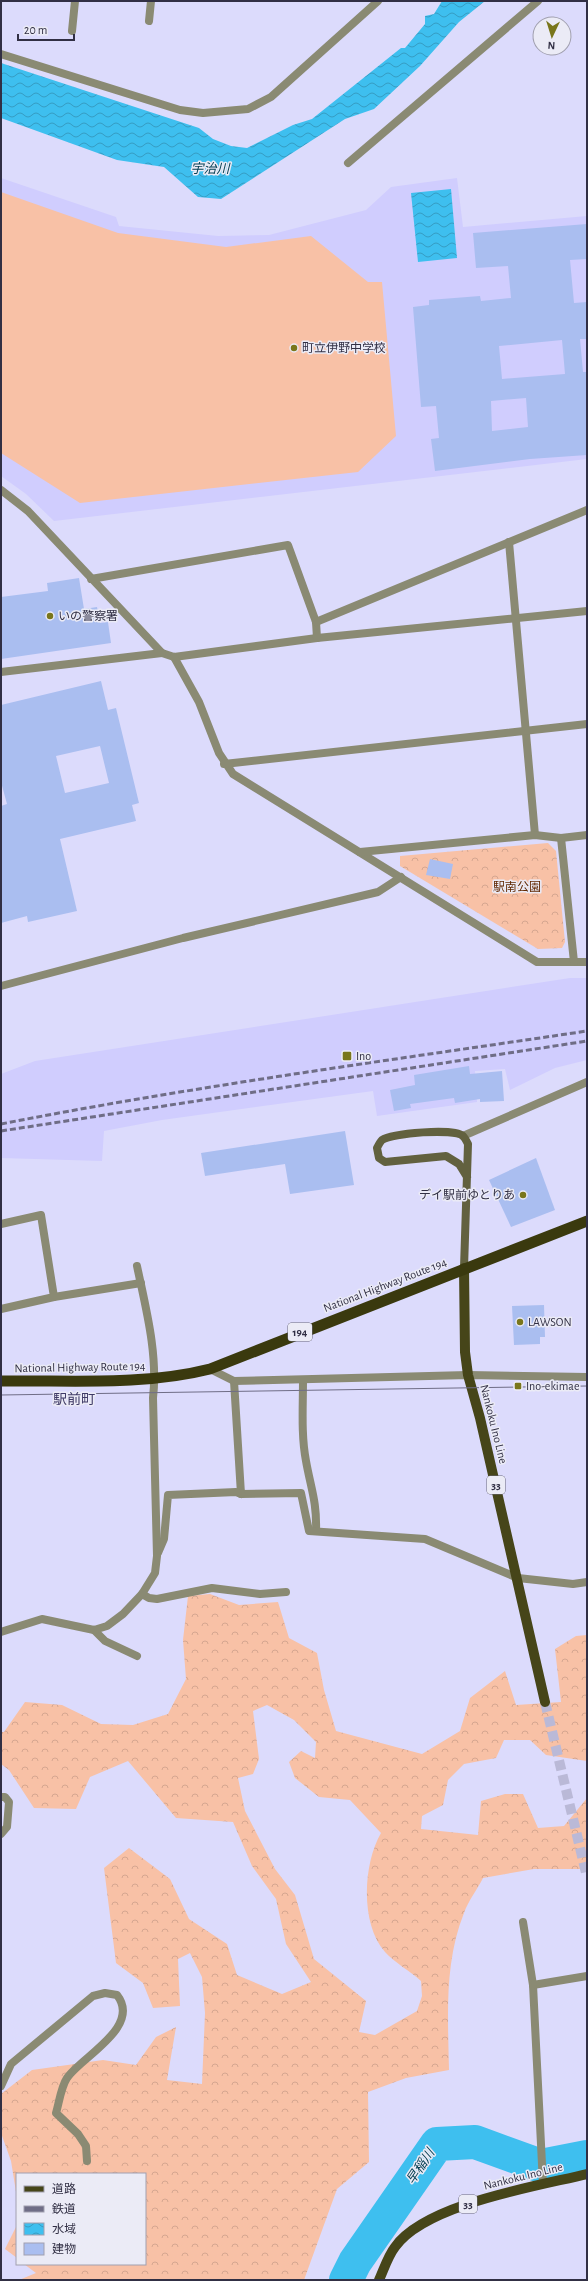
<svg xmlns="http://www.w3.org/2000/svg" width="588" height="2281" viewBox="0 0 588 2281" font-family="'Alegreya Sans','Noto Sans JP',sans-serif">
<defs>
<pattern id="forest-crowns" width="20" height="18" patternUnits="userSpaceOnUse"><rect width="20" height="18" fill="#f8c1a6"/><path d="M2 6a3 3 0 1 1 6 0M12 15a3 3 0 1 1 6 0" fill="none" stroke="#d5a690"/></pattern>
<pattern id="water-waves" width="16" height="10" patternUnits="userSpaceOnUse"><rect width="16" height="10" fill="#3ebfef"/><path d="M0 5q4-4 8 0t8 0" fill="none" stroke="#359cc3"/></pattern>
</defs>
<rect width="100%" height="100%" fill="#dcdbfc"/>
<g fill="#d0cdfe">
<path d="M1,178L116,217L119,226L218,236L269,235L366,210L391,187L457,178L463,227L587,216V459L54,521L26,494L1,476Z"/>
<path d="M570,978H587V1060L555,1068L510,1090L505,1069L475,1071L477,1102L377,1116L373,1091L162,1120L104,1131L102,1161L1,1158V1074L35,1061Z"/>
</g>
<path fill="#f8c1a6" d="M1,192L118,233L226,247L311,236L368,282H382L396,436L358,472L80,503L1,453Z"/>
<g fill="url(#forest-crowns)" fill-rule="evenodd">
<path d="M548,843L556,851L565,942L562,948L538,949L400,866V856Z"/>
<path d="M210,1594L239,1605L278,1602L289,1638L317,1653L324,1690L336,1731L422,1754L460,1731L470,1698L505,1671L516,1705L561,1702L555,1649L576,1636L587,1635V1761L546,1755L530,1740H504L496,1758L464,1764L448,1780L443,1805L422,1816L421,1829L478,1835L481,1801L505,1794H523L538,1828L564,1826L587,1798V1869H534L483,1878C477,1890 468,1901 464,1913C444,1963 448,2017 449,2070L406,2078L368,2092L369,2162L337,2189L304,2280H19L36,2273L24,2264H145V2174H17V2198L11,2161L1,2133V2094L32,2070L103,2060L136,2065L156,2037L176,2027L167,2080L202,2084L205,2013L202,1977L190,1953L178,1959L180,2006L153,2008L143,1983L116,1963L104,1868L129,1848L170,1879L189,1919L227,1944L237,1975L282,1994L311,1982L286,1944L276,1899L252,1866L233,1822L176,1818L128,1761L90,1777L76,1809L34,1808L9,1770L1,1764V1732H4L25,1702L62,1705L101,1724L133,1725L168,1714L186,1679L183,1640L188,1596ZM267,1705L294,1720L316,1742L315,1758L301,1751L289,1762L295,1778L319,1797L350,1800L381,1833C363,1864 360,1924 385,1952C395,1963 410,1971 421,1981L422,1996L417,2011L375,2035L359,2032L366,2001L314,1959L295,1895L275,1869L245,1811L238,1778L253,1774L259,1759L253,1711Z"/>
<path d="M17,2225V2258L5,2249Z"/>
</g>
<g fill="url(#water-waves)">
<path d="M442,1H485L459,22L420,66L374,109L345,119L221,199L198,197L164,167L117,160L1,118V63L199,128L213,139L231,146L247,148L293,125L312,119L401,48H405L425,24V16L434,14Z"/>
<path d="M451,189L457,258L418,262L411,193Z"/>
</g>
<g fill="none" stroke-linecap="round" stroke-linejoin="round">
<path stroke="#3ebfef" stroke-width="34" d="M346,2280L355,2262L437,2144L475,2142L541,2166L587,2157"/>
</g>
<g fill="#aabef0" fill-rule="evenodd">
<path d="M587,224V259L570,260L574,303L587,302V339H580L583,372H587V455L530,459L435,471L431,439L439,438L436,406L421,407L413,307L429,305V300L480,296L481,301L511,298L508,266L476,268L473,233ZM562,340L565,374L502,379L499,346ZM526,398L528,427L492,431L491,401Z"/>
<path d="M79,578L84,609L97,607L100,623L108,622L111,643L1,659V597L48,591L47,583Z"/>
<path d="M101,681L108,710L116,708L139,803L132,805L136,821L60,839L77,911L28,922L27,916L1,923V806L7,804L1,782V705ZM100,746L109,783L65,793L56,756Z"/>
<path d="M430,859L453,864L450,879L426,875Z"/>
<path d="M469,1066L470,1074L502,1071L504,1101L480,1102V1099L455,1103L454,1098L410,1104L411,1108L394,1111L390,1090L415,1085L414,1075Z"/>
<path d="M345,1131L354,1185L290,1194L285,1164L205,1176L201,1153Z"/>
<path d="M536,1158L555,1210L511,1227L489,1180Z"/>
<path d="M544,1305L545,1337H540V1344L514,1345L512,1306Z"/>
</g>
<g fill="none" stroke-linecap="round" stroke-linejoin="round">
<path stroke="#bab9d7" stroke-width="10" stroke-dasharray="10 5" stroke-linecap="butt" d="M545,1702L587,1877"/>
<g stroke="#8a8a73" stroke-width="8">
<path d="M149,21L151,1"/>
<path d="M72,31L75,1"/>
<path d="M1,54L180,110L203,113L248,109L271,97L378,1"/>
<path d="M348,163L538,1"/>
<path d="M1,490L28,511L162,653L174,657L317,638L587,611"/>
<path d="M509,542L535,835"/>
<path d="M91,579L288,545L316,622L317,638"/>
<path d="M316,622L587,510"/>
<path d="M174,657L199,702L219,753L233,774L537,962H587"/>
<path d="M224,764L587,724"/>
<path d="M561,838L574,962"/>
<path d="M360,852L535,835L561,838L587,835"/>
<path d="M1,986L183,938L378,892L401,877"/>
<path d="M463,1136L587,1082"/>
<path d="M1,1224L41,1215L54,1297L1,1309"/>
<path d="M54,1297L141,1283"/>
<path d="M303,1380C303,1407 301,1435 306,1461C311,1489 317,1502 316,1531"/>
<path d="M234,1381L241,1494L301,1493L309,1531L425,1539L518,1578L573,1584L587,1582"/>
<path d="M158,1553L164,1539L168,1495L236,1492L241,1494"/>
<path d="M142,1594L149,1598L157,1599L212,1588L260,1594L286,1592"/>
<path d="M94,1630L105,1641L137,1656"/>
<path d="M1,1632L42,1619L94,1630L107,1626L123,1614L142,1594L155,1573L157,1556L153,1398C158,1354 146,1309 137,1266"/>
<path d="M1,1797H5L9,1802L7,1827L1,1834"/>
<path d="M523,1922L533,1985L543,2184"/>
<path d="M533,1985L587,1976"/>
<path d="M1,2086L11,2064L93,1996L105,1993L117,1995C142,2027 81,2057 67,2078C61,2087 59,2103 56,2113L78,2134L86,2146L87,2161"/>
</g>
<g stroke="#8a8a73" stroke-width="8">
<path d="M1,672L162,653"/>
<path d="M210,1369L234,1381L468,1375L587,1377"/>
</g>
<path stroke="#62613f" stroke-width="8" d="M464,1268L468,1144C467,1142 465,1138 463,1136C454,1128 392,1133 382,1140C380,1142 378,1146 377,1148L379,1158L385,1162L446,1156L459,1164L467,1177"/>
<g stroke="#464519" stroke-width="10">
<path d="M464,1268L465,1352L468,1375L480,1418L545,1702"/>
<path d="M379,2280C384,2269 388,2256 395,2247C425,2204 538,2186 587,2174"/>
</g>
<path stroke="#3a390e" stroke-width="11" d="M1,1381C70,1380 143,1386 210,1369L587,1221"/>
<path stroke="#6f6d86" stroke-width="1" d="M1,1395L587,1386"/>
<g stroke="#6f6d86" stroke-width="3" stroke-dasharray="6 3" stroke-linecap="butt">
<path d="M1,1124C195,1086 392,1060 587,1031"/>
<path d="M1,1131L587,1041"/>
</g>
</g>
<g fill="#79761b" stroke="#ebebf6" stroke-width="1.5">
<circle cx="294" cy="348" r="4"/>
<circle cx="50" cy="616" r="4"/>
<rect x="342" y="1051" width="10" height="10" rx="2"/>
<circle cx="523" cy="1195" r="4"/>
<circle cx="520" cy="1322" r="4"/>
<rect x="514" y="1382" width="8" height="8" rx="2"/>
</g>
<g text-anchor="middle" dominant-baseline="central" stroke-width="3" stroke-linejoin="round" paint-order="stroke">
<g fill="#ebebf6" stroke="#696779" stroke-width="1">
<rect x="288" y="1323" width="24" height="18" rx="3"/>
<rect x="487" y="1476" width="18" height="18" rx="3"/>
<rect x="459" y="2195" width="18" height="18" rx="3"/>
</g>
<g font-size="11" font-weight="bold" fill="#312f44">
<text x="300" y="1332">194</text>
<text x="496" y="1485">33</text>
<text x="468" y="2204">33</text>
</g>
<g font-size="12" fill="#312f44" stroke="#ebebf6" text-anchor="start">
<text x="302" y="348">町立伊野中学校</text>
<text x="58" y="616">いの警察署</text>
<text x="356" y="1056">Ino</text>
<text x="515" y="1195" text-anchor="end">デイ駅前ゆとりあ</text>
<text x="528" y="1322">LAWSON</text>
<text x="526" y="1386">Ino-ekimae</text>
</g>
<g font-size="12" fill="#622903" stroke="#ebebf6">
<text x="517" y="887">駅南公園</text>
</g>
<g font-size="12" fill="#312f44" stroke="#ebebf6">
<text transform="translate(385 1285) rotate(-21)">National Highway Route 194</text>
<text transform="translate(80 1367) rotate(-1)">National Highway Route 194</text>
<text transform="translate(494 1424) rotate(76)">Nankoku Ino Line</text>
<text transform="translate(523 2176) rotate(-14)">Nankoku Ino Line</text>
</g>
<g font-size="13" font-style="italic" fill="#074053" stroke="#ebebf6">
<text x="210" y="169">宇治川</text>
<text transform="translate(421 2167) rotate(-56)">早稲川</text>
</g>
<g font-size="14" fill="#3f3a66" stroke="#ebebf6">
<text x="74" y="1400">駅前町</text>
</g>
</g>
<rect width="588" height="2281" fill="none" stroke="#312f44" stroke-width="4"/>
<rect x="16" y="2173" width="130" height="92" fill="#ebebf6" stroke="#a1a0af"/>
<rect x="24" y="2186" width="20" height="6" fill="#464519" stroke="#a1a0af"/>
<text x="52" y="2193" font-size="12" fill="#312f44">道路</text>
<rect x="24" y="2206" width="20" height="6" fill="#6f6d86" stroke="#a1a0af"/>
<text x="52" y="2213" font-size="12" fill="#312f44">鉄道</text>
<rect x="24" y="2223" width="20" height="12" fill="url(#water-waves)" stroke="#a1a0af"/>
<text x="52" y="2233" font-size="12" fill="#312f44">水域</text>
<rect x="24" y="2243" width="20" height="12" fill="#aabef0" stroke="#a1a0af"/>
<text x="52" y="2253" font-size="12" fill="#312f44">建物</text>
<g transform="translate(552 36) rotate(184)"><circle r="19" fill="#ebebf6" stroke="#a1a0af"/>
<path d="M0-3L7 15L0 10L-7 15Z" fill="#79761b"/>
<text y="-6" font-size="11" font-weight="bold" text-anchor="middle" fill="#312f44">N</text>
</g>
<path d="M18 34v6h56v-6" fill="none" stroke="#312f44" stroke-width="2"/>
<text x="24" y="34" font-size="12" fill="#312f44" stroke="#ebebf6" stroke-width="3" paint-order="stroke">20 m</text>
</svg>
